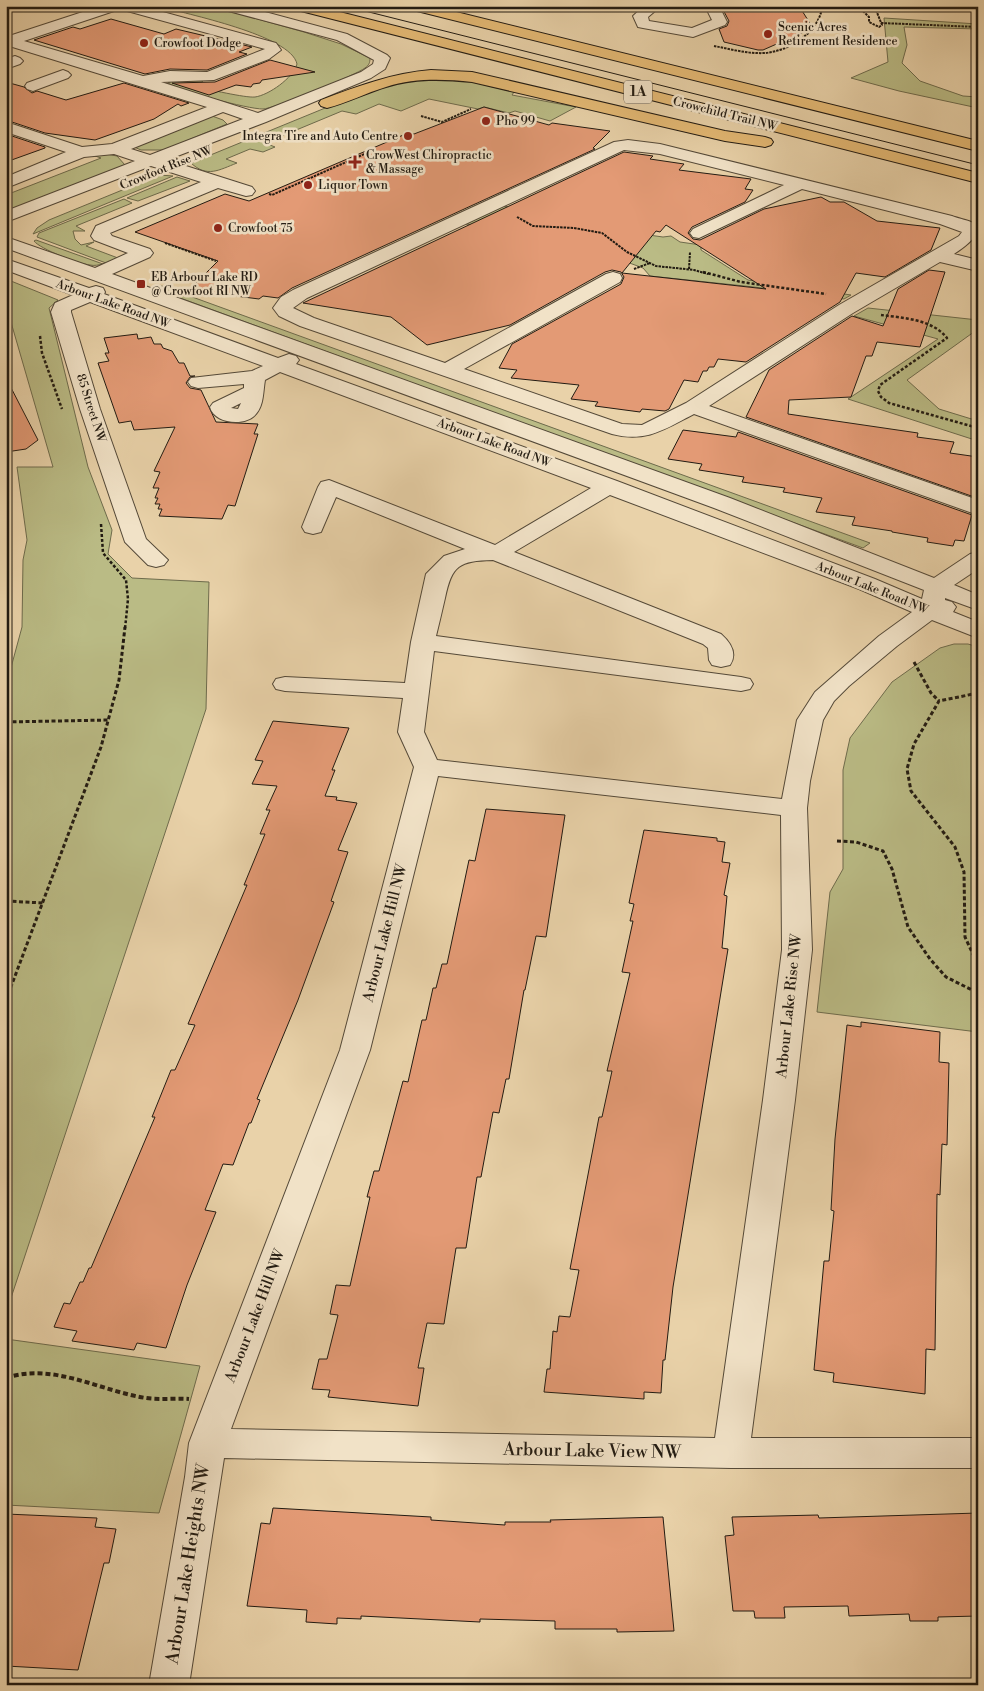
<svg xmlns="http://www.w3.org/2000/svg" width="984" height="1691" viewBox="0 0 984 1691" font-family="'Libre Bodoni',serif">
<rect width="100%" height="100%" fill="#e9d2a9"/>
<filter id="stains"><feTurbulence type="fractalNoise" baseFrequency=".004" numOctaves="4"/><feColorMatrix values="0 0 0 0 .2 0 0 0 0 .09 0 0 0 0 .02 0 0 0 .5 -.17"/></filter>
<radialGradient id="worn" r=".72"><stop offset=".6" stop-color="#630" stop-opacity="0"/><stop offset="1" stop-color="#630" stop-opacity=".3"/></radialGradient>
<g fill="#babb85" stroke="#6e6b4c">
<path d="M158,6H211L304,32L341,44L370,58C370,63 369,65 365,68C356,75 273,109 263,109C247,109 181,91 168,83L174,80L203,81L196,87C208,89 245,98 255,97C269,95 293,78 297,64C291,35 186,14 158,6Z"/>
<path d="M884,18L978,24V29L904,27L907,45L902,63L920,81L963,96L978,97V108L899,91L851,78L888,62Z"/>
<path d="M423,77L472,82L514,92L512,95L576,107L550,121L515,111L509,113L484,107L478,109L429,99L401,111L379,104L356,114L342,111L265,143L275,147L263,152L250,149L226,159L237,163C219,170 207,178 191,163L374,88Z"/>
<path d="M212,116L223,120L227,124L164,150H141L134,147Z"/>
<path d="M106,154L117,156L125,165L24,205L6,210V195L101,158L95,156Z"/>
<path d="M159,175L173,176L33,234L37,228L49,220Z"/>
<path d="M177,177L190,181L138,201L127,198Z"/>
<path d="M124,199L132,203L76,226L85,231H73L75,239L81,245L94,242L86,246L118,258L106,263L37,237L39,233Z"/>
<path d="M504,206L584,226L663,237L671,236L680,242L701,245V250L748,280L851,295L844,299L754,287L650,276L643,268L551,234L466,224Z"/>
<path d="M36,240L103,264C99,265 94,266 90,265C79,264 40,249 34,241Z"/>
<path d="M6,279L58,300L49,308L88,467L112,530L108,554L132,578L209,582L206,709L6,1313V924L12,909L6,908V686L22,627L23,560L27,540L17,467H53L6,305Z"/>
<path d="M162,286L870,543L863,548L161,291L164,289L158,287Z"/>
<path d="M868,308L978,320V329L907,380L939,409L978,421V441L848,399L938,339L854,316Z"/>
<path d="M954,644H968L978,647V1032L817,1012L830,892L843,869V770L850,738L892,682L940,648Z"/>
<path d="M6,1339L200,1366L159,1513L6,1505Z"/>
</g>
<g fill="#e39a75" stroke="#221b12" fill-rule="evenodd">
<path d="M721,6H799L813,28L763,50H758L724,42L719,29L727,26L729,21Z"/>
<path d="M111,19L164,34L176,29L252,47L239,52L247,54L207,70L170,69L145,74L34,40L73,27L80,29Z"/>
<path d="M270,60L315,72L262,80L260,83L253,84L251,87L236,85L209,95L172,83L215,82Z"/>
<path d="M6,82L24,87L32,93L37,91L66,100L124,83L189,103L181,106L178,104L154,119L95,140L45,133L6,120Z"/>
<path d="M484,107L549,125L552,123L610,131L593,148L595,149L292,288L278,298L263,296L259,299L189,290L218,261L135,232L225,194L249,201L408,133L414,134Z"/>
<path d="M6,134L45,147V148L6,162Z"/>
<path d="M624,152L653,156L650,159L684,164L679,170L751,179L745,189L753,190L745,202L692,227L688,233L693,239L700,240L764,209L821,197L830,202H844L877,221L940,228L931,250L885,277L856,273L840,302L746,362L718,359L714,367H709L707,371H703L698,382L684,380L669,409L665,411L642,409L640,412L595,406L598,402L571,399L579,385L511,378L517,370L499,368L512,344L621,284L624,277L621,272L612,270L605,272L510,325L427,345L391,317L303,303ZM666,225L766,289L622,273L656,231L660,232Z"/>
<path d="M929,270L945,272L920,347L877,342L872,356H866L851,397L789,400L788,414L918,433L917,437L954,442L950,453L978,457L977,498L746,417L769,370L852,316L883,326L898,289Z"/>
<path d="M137,334L138,339L151,337L154,344H161L163,348L172,351L179,363H184L190,376H195L190,377L186,383L190,388L201,390L216,422L258,424L254,434H258L235,506L228,505L222,519L159,516L162,509H158L160,504H155L158,498H155L159,488H153L160,472L154,471L175,427L134,430L131,421L119,423L98,363L109,361L105,353H109L104,338Z"/>
<path d="M6,378L38,440L26,449L6,452Z"/>
<path d="M683,430L736,437L738,432L972,515L964,541L955,540L953,546L927,542L928,538L892,532V531L852,525L855,517L816,512L822,498L783,492L785,488L742,482L744,477L699,470L702,464L668,459Z"/>
<path d="M273,721L349,728L332,770H335L325,796L337,797L336,800L357,803L338,850L348,852L331,901L334,902L298,1000L257,1099L260,1100L251,1123H249L233,1165L223,1164L205,1210L216,1212L187,1285L166,1348L137,1343L134,1350L72,1341L77,1331L54,1327L64,1303L70,1304L80,1282H83L89,1268H91L155,1117H152L171,1070H175L195,1025L188,1024L247,885H244L265,834H260L270,810H266L277,786L252,784L263,761L255,760Z"/>
<path d="M486,809L565,815L546,937L536,936L525,990H524L509,1079H506L499,1113L493,1112L481,1177H477L466,1248H456L444,1324L427,1323L418,1368H424L418,1406L328,1397L330,1390L312,1389L319,1359H327L338,1315L330,1314L336,1285L350,1286L370,1197H367L374,1171H379L403,1081L408,1082L422,1020H426L433,988H436L442,964H447L469,860L475,861Z"/>
<path d="M644,830L717,838V841L725,842L722,862L730,863L724,895L727,896L722,948L728,949L673,1287L665,1360H663L661,1393L644,1392V1399L544,1392L547,1369H550L553,1331L557,1332L559,1316L570,1317L579,1270L570,1269L599,1117H602L612,1071H607L630,973L622,972L633,921H630L634,904L629,903Z"/>
<path d="M861,1022L940,1032L939,1062L949,1063L947,1145L942,1144L940,1195L937,1194L935,1350L926,1349L925,1394L833,1382L834,1373L814,1370L824,1261H829L834,1211L831,1210L835,1139L847,1025L861,1027Z"/>
<path d="M273,1508L431,1517V1520L505,1525V1522H551L550,1520L663,1517L674,1631L617,1632V1629H555V1621L480,1619V1622L361,1616V1619L337,1618V1624L306,1622L307,1610L247,1606L261,1523L270,1524Z"/>
<path d="M978,1513V1616L938,1617V1621H910L909,1614L849,1616L848,1606L784,1607L785,1618H755L754,1611H733L725,1536L734,1535L732,1517L818,1515L819,1518Z"/>
<path d="M6,1514L97,1518L95,1527L116,1529L109,1563H104L78,1670L6,1666Z"/>
</g>
<g fill="none" stroke-linecap="round" stroke-linejoin="round">
<g stroke="#544938" stroke-width="2">
<g id="minor">
<path d="M101,6H141L276,43L281,50L269,59L214,80L161,82L258,113L361,72L373,64L374,60L337,40L221,9L219,6H243L347,34L387,55L390,58L385,69L371,78L266,122L167,160L252,187L255,191L252,195L246,196L218,188L110,233L112,236L150,249L153,253L150,257L112,274L730,498L934,578L970,554L978,552V569L954,585L978,595V610L945,598V600L952,602L956,607L953,612L978,622V638L932,620L897,646L849,686L834,701L823,720L810,781L807,808L812,950L795,1100L751,1438H978V1468H731L224,1458L189,1685H149L185,1477L189,1443L340,1050L414,767L398,732L403,698L285,691L276,689L273,684L276,679L285,677L405,683L411,642L426,574L444,556L465,549L336,497L321,532L313,534L305,532L302,527L318,487L321,482L329,480L495,545L591,488L280,372L265,380C263,391 264,405 256,414C246,427 214,424 210,407L213,403L244,388V384L198,388L191,386L188,382L191,378L252,371L263,366L90,302L71,310V312L100,409L146,539L168,560L164,565L156,567L148,565L125,542L80,409L51,312L55,303L73,295L6,270V259L89,288L96,286L103,288L105,292L104,294L278,358L289,354L296,356L299,360L296,364L617,481L875,579L922,599L924,590L714,508L6,248V237L95,268L128,253L94,240L91,236L96,226L201,182L151,166L6,222V211L135,161L114,154L84,157L6,188V177L66,152L6,132V122L82,147L112,144L207,107L6,45V37ZM120,9L265,49L207,72L170,71L143,76L24,41ZM223,112L243,119L150,155L131,149ZM241,403L238,409L231,408ZM610,495L859,589L912,612L879,636L815,692L797,720L782,799L437,760L424,732L434,651L741,691L750,689L753,684L750,679L741,677L436,636C439,624 442,611 445,598C452,565 459,561 493,560L703,644L708,648L709,660L712,665L721,667L730,665C738,653 730,642 721,634L514,552ZM438,776L781,815L782,950L763,1100L715,1438L231,1429L370,1050Z"/>
<path d="M545,6C541,11 538,11 532,10L530,7Z"/>
<path d="M644,6H661L648,17L649,21L692,28L712,20L706,8L707,6H719L727,22L725,25L693,37L643,28L638,27L633,16Z"/>
<path d="M15,56L20,58L23,61L20,64L6,69V59Z"/>
<path d="M63,70L68,72L71,75L68,78L33,91L27,89L25,86L27,83Z"/>
<path d="M628,140L660,144L952,216C959,219 969,220 975,224C984,235 960,250 954,254L978,260V271L940,262L853,313L709,406L978,500V515L694,414C665,429 646,443 612,434L300,326L279,316L273,308L281,297L293,290L614,142ZM624,150L660,154L784,185L693,229L690,233L693,237L699,238L802,189L940,224L962,232L959,236L839,305L686,403L642,425L622,424L464,369L620,282L622,278L620,274L613,272L606,274L445,363L314,318L293,308L307,298Z"/>
</g>
</g>
<g stroke="#221b12" stroke-width="2">
<g id="highway">
<path d="M291,6H316L978,173V183L293,9Z"/>
<path d="M407,6H432L978,141V151L409,9Z"/>
<path d="M431,70L472,72L725,131L765,137L771,139L773,142L771,145L765,147L725,141L472,82C443,79 414,78 386,87C366,93 347,103 327,108L321,106L319,103L321,100C358,86 393,73 431,70Z"/>
</g>
</g>
<g stroke="#221b12" stroke-width="2" stroke-dasharray="2.5 1" stroke-linecap="butt">
<path d="M888,6L899,9L905,6"/>
<path d="M881,23L978,27"/>
<path d="M714,46C730,49 748,54 765,53C789,51 818,33 822,8L840,6L860,8L869,17V22L879,27L882,25L876,10L870,6"/>
<path d="M421,116L442,122L471,109"/>
<path d="M269,194L272,195L371,151"/>
<path d="M517,217L533,226L574,228L602,233L627,252L656,266L694,270L708,274"/>
<path d="M165,243L216,261"/>
<path d="M634,269L650,263"/>
<path d="M689,269L690,252"/>
</g>
<g stroke="#221b12" stroke-width="2.5" stroke-dasharray="3 2" stroke-linecap="butt">
<path d="M703,272L741,282L826,294"/>
<path d="M881,315C903,318 932,319 947,338L880,385L878,391L881,397L889,403L978,428"/>
<path d="M40,336L42,353L62,409"/>
<path d="M101,524L103,553L126,580L128,599L125,629"/>
</g>
<g stroke="#221b12" stroke-width="3" stroke-dasharray="4 2.5" stroke-linecap="butt">
<path d="M914,662L931,693L939,701"/>
<path d="M978,693L939,701L914,744L907,769L911,791L955,847L964,872L965,937L978,965"/>
<path d="M6,722L108,720"/>
<path d="M837,841L856,842L883,851L892,869L908,927L930,959L946,977L978,993"/>
<path d="M6,901L43,903"/>
<path d="M6,1000L101,747L119,680L125,627"/>
</g>
<path stroke="#221b12" stroke-width="4" stroke-dasharray="5 3" stroke-linecap="butt" d="M6,1378C53,1362 100,1391 146,1398C160,1400 175,1398 189,1399"/>
<use href="#minor" fill="#f1e2c7" fill-rule="evenodd"/>
<use href="#highway" fill="#e4b974" fill-rule="evenodd"/>
<path stroke="#221b12" stroke-width="1" d="M345,6L978,165"/>
</g>
<g fill="#8f2418" stroke="#f1e2c7" stroke-width="2">
<circle cx="768" cy="34" r="5"/>
<circle cx="144" cy="43" r="5"/>
<circle cx="486" cy="121" r="5"/>
<circle cx="408" cy="136" r="5"/>
<path d="M352.5 154.5h5v5h5v5h-5v5h-5v-5h-5v-5h5z"/>
<circle cx="308" cy="185" r="5"/>
<circle cx="218" cy="228" r="5"/>
<rect x="136" y="279" width="10" height="10" rx="2.5"/>
</g>
<g text-anchor="middle" dominant-baseline="central" stroke-width="5" stroke-linejoin="round" paint-order="stroke">
<g font-size="12" fill="#221b12" stroke="#f1e2c7" text-anchor="start">
<text x="778" y="27">Scenic Acres<tspan x="778" dy="14">Retirement Residence</tspan></text>
<text x="154" y="43">Crowfoot Dodge</text>
<text x="496" y="121">Pho 99</text>
<text x="398" y="136" text-anchor="end">Integra Tire and Auto Centre</text>
<text x="366" y="155">CrowWest Chiropractic<tspan x="366" dy="14">&amp; Massage</tspan></text>
<text x="318" y="185">Liquor Town</text>
<text x="228" y="228">Crowfoot 75</text>
<text x="151" y="277">EB Arbour Lake RD<tspan x="151" dy="14">@ Crowfoot RI NW</tspan></text>
</g>
<g font-size="12" fill="#221b12" stroke="#f1e2c7">
<text transform="translate(725 114) rotate(14)">Crowchild Trail NW</text>
<text transform="translate(166 168) rotate(-22)">Crowfoot Rise NW</text>
<text transform="translate(113 304) rotate(20)">Arbour Lake Road NW</text>
<text transform="translate(91 408) rotate(72)">85 Street NW</text>
<text transform="translate(494 443) rotate(20)">Arbour Lake Road NW</text>
<text transform="translate(872 588) rotate(22)">Arbour Lake Road NW</text>
</g>
<rect fill="#f1e2c7" stroke="#605748" stroke-width="1" x="624" y="80.5" width="28" height="23" rx="4"/>
<g font-size="14" font-weight="bold" fill="#221b12">
<text x="638" y="92">1A</text>
</g>
<g font-size="15" fill="#221b12" stroke="#f1e2c7">
<text transform="translate(385 933) rotate(-76)">Arbour Lake Hill NW</text>
<text transform="translate(789 1006) rotate(-84)">Arbour Lake Rise NW</text>
<text transform="translate(255 1316) rotate(-69)">Arbour Lake Hill NW</text>
</g>
<g font-size="18" fill="#221b12" stroke="#f1e2c7">
<text transform="translate(592 1451) rotate(1)">Arbour Lake View NW</text>
<text transform="translate(188 1564) rotate(-81)">Arbour Lake Heights NW</text>
</g>
</g>
<rect width="984" height="1691" fill="none" stroke="#e9d2a9" stroke-width="25"/>
<rect x="8" y="8" width="969" height="1676" fill="none" stroke="#221b12" stroke-width="2.5"/>
<rect x="12" y="12" width="959" height="1666" fill="none" stroke="#221b12"/>
<rect width="100%" height="100%" filter="url(#stains)"/>
<rect width="100%" height="100%" fill="url(#worn)"/>
</svg>
